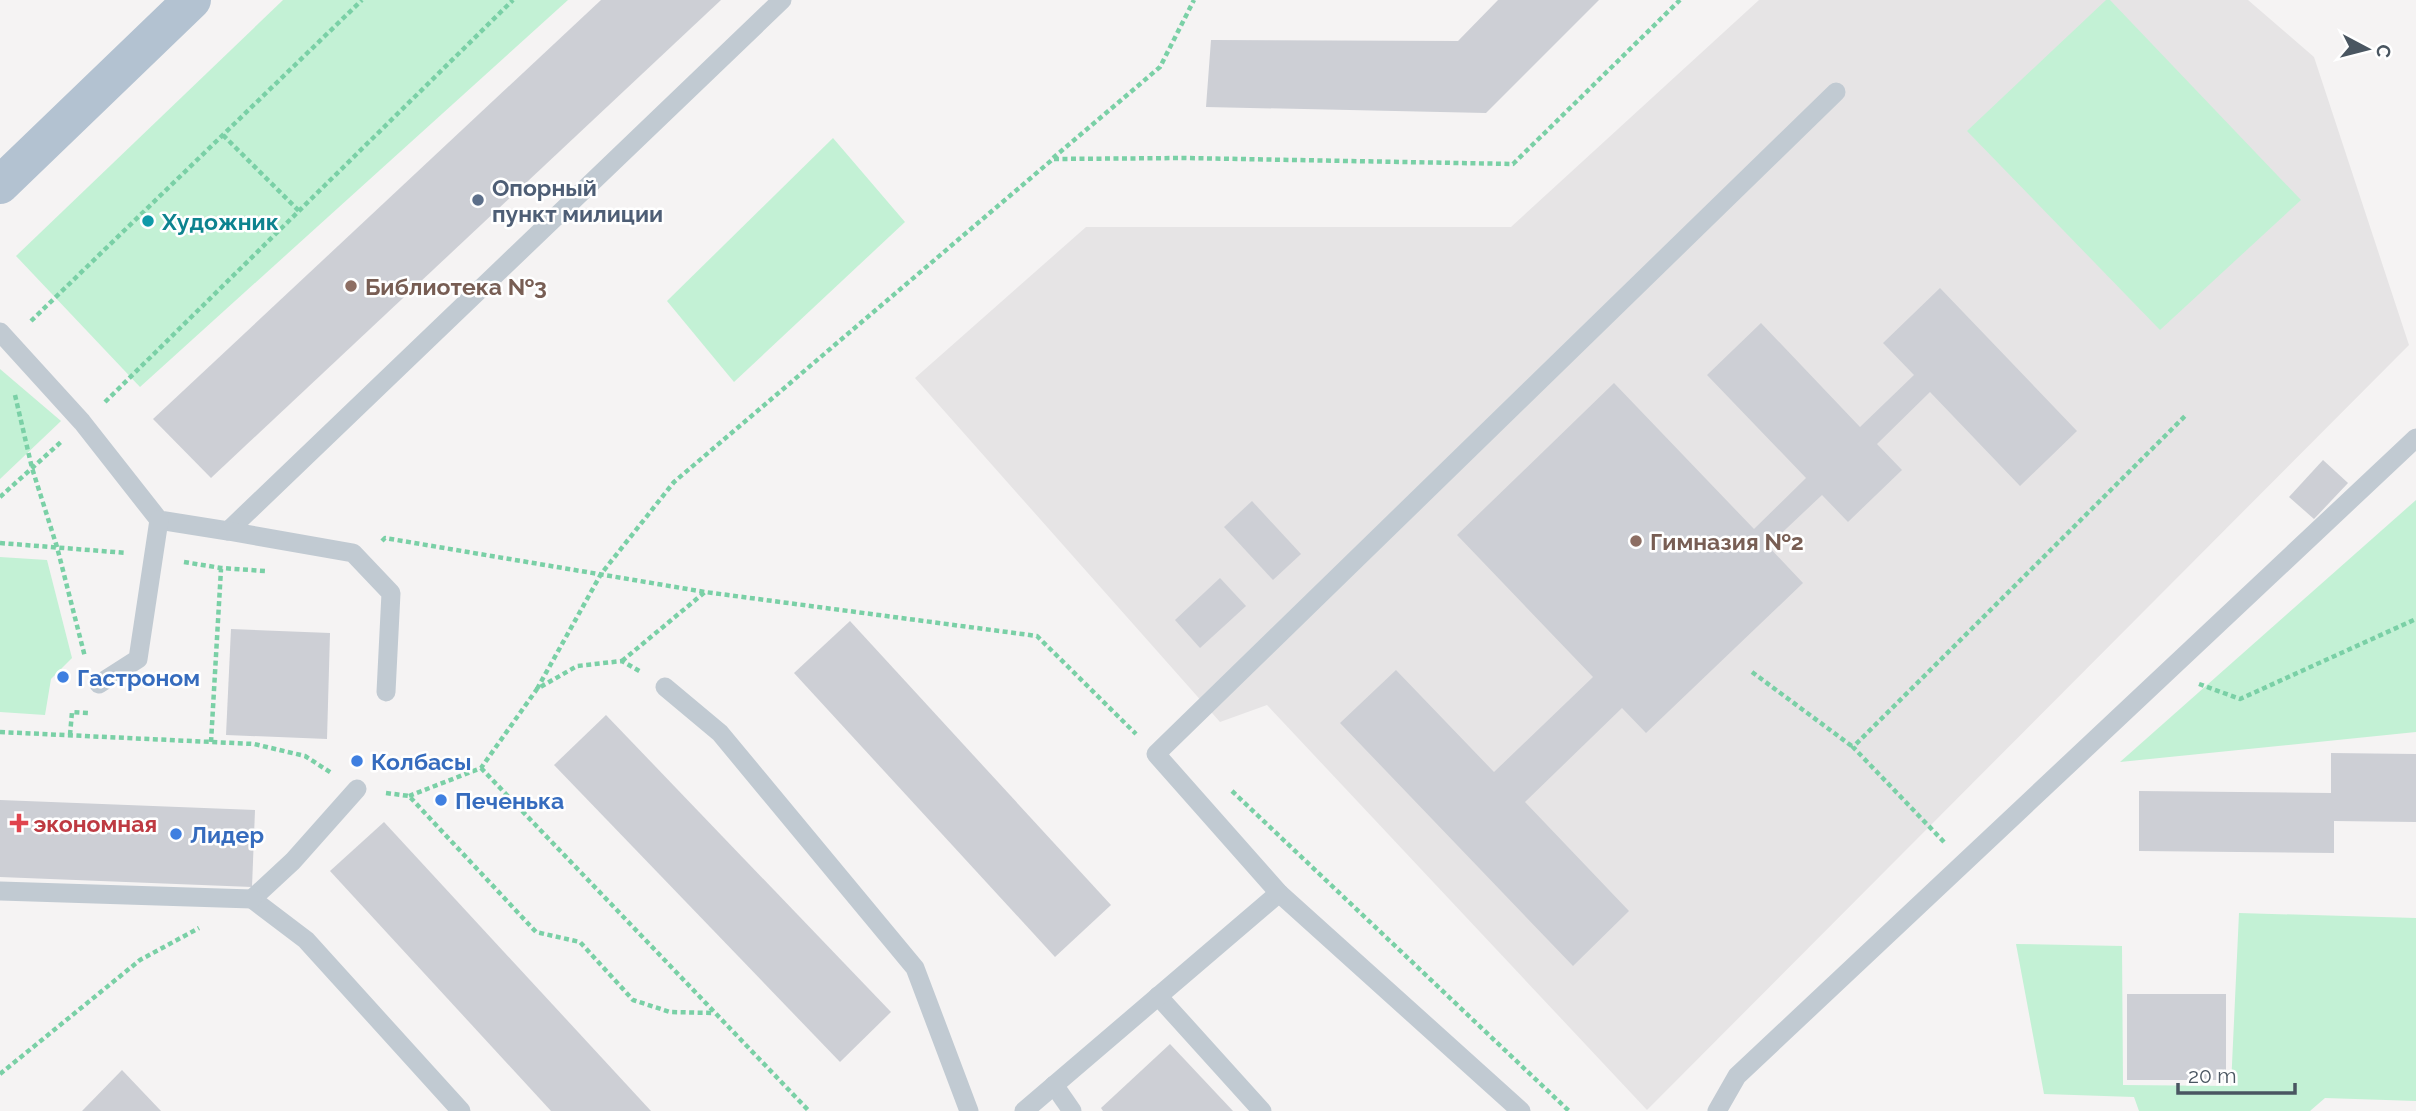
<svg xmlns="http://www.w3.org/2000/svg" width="2416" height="1111" viewBox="0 0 2416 1111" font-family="Raleway,sans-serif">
<rect width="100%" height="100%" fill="#f5f3f3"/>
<path fill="#e6e4e5" d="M1759,0H2248L2314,57L2409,345L1647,1110L1267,705L1220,722L915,378L1086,227H1511Z"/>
<g fill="#c3f1d5">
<path d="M283,0H568L140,387L16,256Z"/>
<path d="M2106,0H2110L2301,200L2160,330L1967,131Z"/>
<path d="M833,138L905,222L734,382L667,301Z"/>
<path d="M0,369L61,421L0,479Z"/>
<path d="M2416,500V732L2120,762Z"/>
<path d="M0,557L47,560L72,658L51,679L45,715L0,712Z"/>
<path d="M2239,913L2416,918V1101L2325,1098L2310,1111H2139L2134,1097L2044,1094L2016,944L2122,946L2123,1085L2231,1086Z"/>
</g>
<g fill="#cdcfd5">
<path d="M601,0H721L211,478L153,419Z"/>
<path d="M1498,0H1599L1486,113L1206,107L1211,40L1458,41Z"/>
<path d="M1940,288L2077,431L2020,486L1930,392L1877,444L1902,470L1848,522L1822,495L1768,546L1803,583L1646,733L1622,708L1525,802L1629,911L1573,966L1340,723L1396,670L1494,772L1593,677L1457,535L1614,383L1754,529L1806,478L1707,375L1761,323L1860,427L1914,375L1883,343Z"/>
<path d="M2323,460L2348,483L2314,519L2289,497Z"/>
<path d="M1252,501L1301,554L1273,580L1224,527Z"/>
<path d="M1220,578L1246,606L1200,648L1175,620Z"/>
<path d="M850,621L1111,905L1055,957L794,673Z"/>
<path d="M231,629L330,633L327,739L226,735Z"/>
<path d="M606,715L891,1012L840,1062L554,765Z"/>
<path d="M2331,753L2416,754V822L2334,821V853L2139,851V791L2331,793Z"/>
<path d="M0,800L255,810L252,887L0,877Z"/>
<path d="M384,822L651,1111H551L330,871Z"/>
<rect x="2127" y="994" width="99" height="86"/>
<path d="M1170,1044L1233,1111H1103L1101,1108Z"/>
<path d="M122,1070L161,1111H82Z"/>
</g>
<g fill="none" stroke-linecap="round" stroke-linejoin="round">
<g stroke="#7ad0a6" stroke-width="4.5" stroke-dasharray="5 3.5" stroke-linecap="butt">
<path d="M223,135L299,211"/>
<path d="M1053,158L1160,67L1194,0"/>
<path d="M31,321L362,0"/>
<path d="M15,395L32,468L57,547L85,657"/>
<path d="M105,402L513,0"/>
<path d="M0,497L62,441"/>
<path d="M382,541L385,538L705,592L1037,636L1136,734"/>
<path d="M0,543L127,553"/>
<path d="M184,562L221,568L265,571"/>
<path d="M622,661L705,592"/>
<path d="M1752,672L1853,747"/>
<path d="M2199,684L2240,699L2416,619"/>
<path d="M537,689L601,574L674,482L1053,159L1186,158L1513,164L1680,0"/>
<path d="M0,732L254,744L305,756L333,774"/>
<path d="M70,735L72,712L89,713"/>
<path d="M211,742L221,569"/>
<path d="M481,768L809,1111"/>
<path d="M1232,791L1569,1111"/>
<path d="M386,793L409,796L536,932L580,942L633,1000L670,1012L713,1013"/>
<path d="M409,796L481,768L537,689L577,666L622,661L641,672"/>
<path d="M1944,842L1853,747L2186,415"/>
<path d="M0,1074L140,960L199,928"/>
</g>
<g stroke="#c1cad2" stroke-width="19">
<path d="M0,332L82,422L159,520L228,531L782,0"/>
<path d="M228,531L353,553L391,593L386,692"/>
<path d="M99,684L138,659L159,520"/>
<path d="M665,687L720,733L915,968L969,1111"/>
<path d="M357,789L293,861L252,899L306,940L461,1111"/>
<path d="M0,891L252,899"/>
<path d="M1158,996L1262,1111"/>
<path d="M1054,1085L1072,1111"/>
<path d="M1024,1111L1279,893"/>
<path d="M1521,1111L1279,893L1156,754L1836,92"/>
<path d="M1717,1111L1737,1076L2416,438"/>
</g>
<path stroke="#b3c2d1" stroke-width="38" d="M0,185L192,0"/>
</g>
<circle fill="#5c6f8a" stroke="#fff" stroke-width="2.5" cx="478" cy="200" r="7"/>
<circle fill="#0f9aa8" stroke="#fff" stroke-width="2.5" cx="148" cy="221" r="7"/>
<g fill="#8d6e63" stroke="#fff" stroke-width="2.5">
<circle cx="351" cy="286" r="7"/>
<circle cx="1636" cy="541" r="7"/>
</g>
<g fill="#3f7fe0" stroke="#fff" stroke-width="2.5">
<circle cx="63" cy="677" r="7"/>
<circle cx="357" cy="761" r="7"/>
<circle cx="441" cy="800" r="7"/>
<circle cx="176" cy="834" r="7"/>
</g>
<path fill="#e0444e" stroke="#fff" stroke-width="2.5" d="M15.5 812.5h7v7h7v7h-7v7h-7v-7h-7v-7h7z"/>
<g text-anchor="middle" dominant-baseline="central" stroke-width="5" stroke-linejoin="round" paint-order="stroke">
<g font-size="23" font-weight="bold" fill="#4e5e75" stroke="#fff" text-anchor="start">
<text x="492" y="187">Опорный<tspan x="492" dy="26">пункт милиции</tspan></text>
</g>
<g font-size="23" font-weight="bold" fill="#0d838f" stroke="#fff" text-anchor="start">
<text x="162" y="221">Художник</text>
</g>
<g font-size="23" font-weight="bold" fill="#785e54" stroke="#fff" text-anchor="start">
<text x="365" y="286">Библиотека №3</text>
<text x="1650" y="541">Гимназия №2</text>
</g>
<g font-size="23" font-weight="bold" fill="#366cbe" stroke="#fff" text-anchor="start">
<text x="77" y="677">Гастроном</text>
<text x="371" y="761">Колбасы</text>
<text x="455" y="800">Печенька</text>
<text x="190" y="834">Лидер</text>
</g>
<g font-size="23" font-weight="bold" fill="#be3a42" stroke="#fff" text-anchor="start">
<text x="33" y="823">экономная</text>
</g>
</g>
<g transform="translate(2367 49) rotate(97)" stroke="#ffffff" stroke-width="5" paint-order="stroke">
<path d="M0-5L12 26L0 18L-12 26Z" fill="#4a5661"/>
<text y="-10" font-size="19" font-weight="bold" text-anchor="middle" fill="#4a5661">С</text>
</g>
<path d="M2178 1083v10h117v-10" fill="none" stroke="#4a5661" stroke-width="3.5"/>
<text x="2188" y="1083" font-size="21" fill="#4a5661" stroke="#ffffff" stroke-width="5" paint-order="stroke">20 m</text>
</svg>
